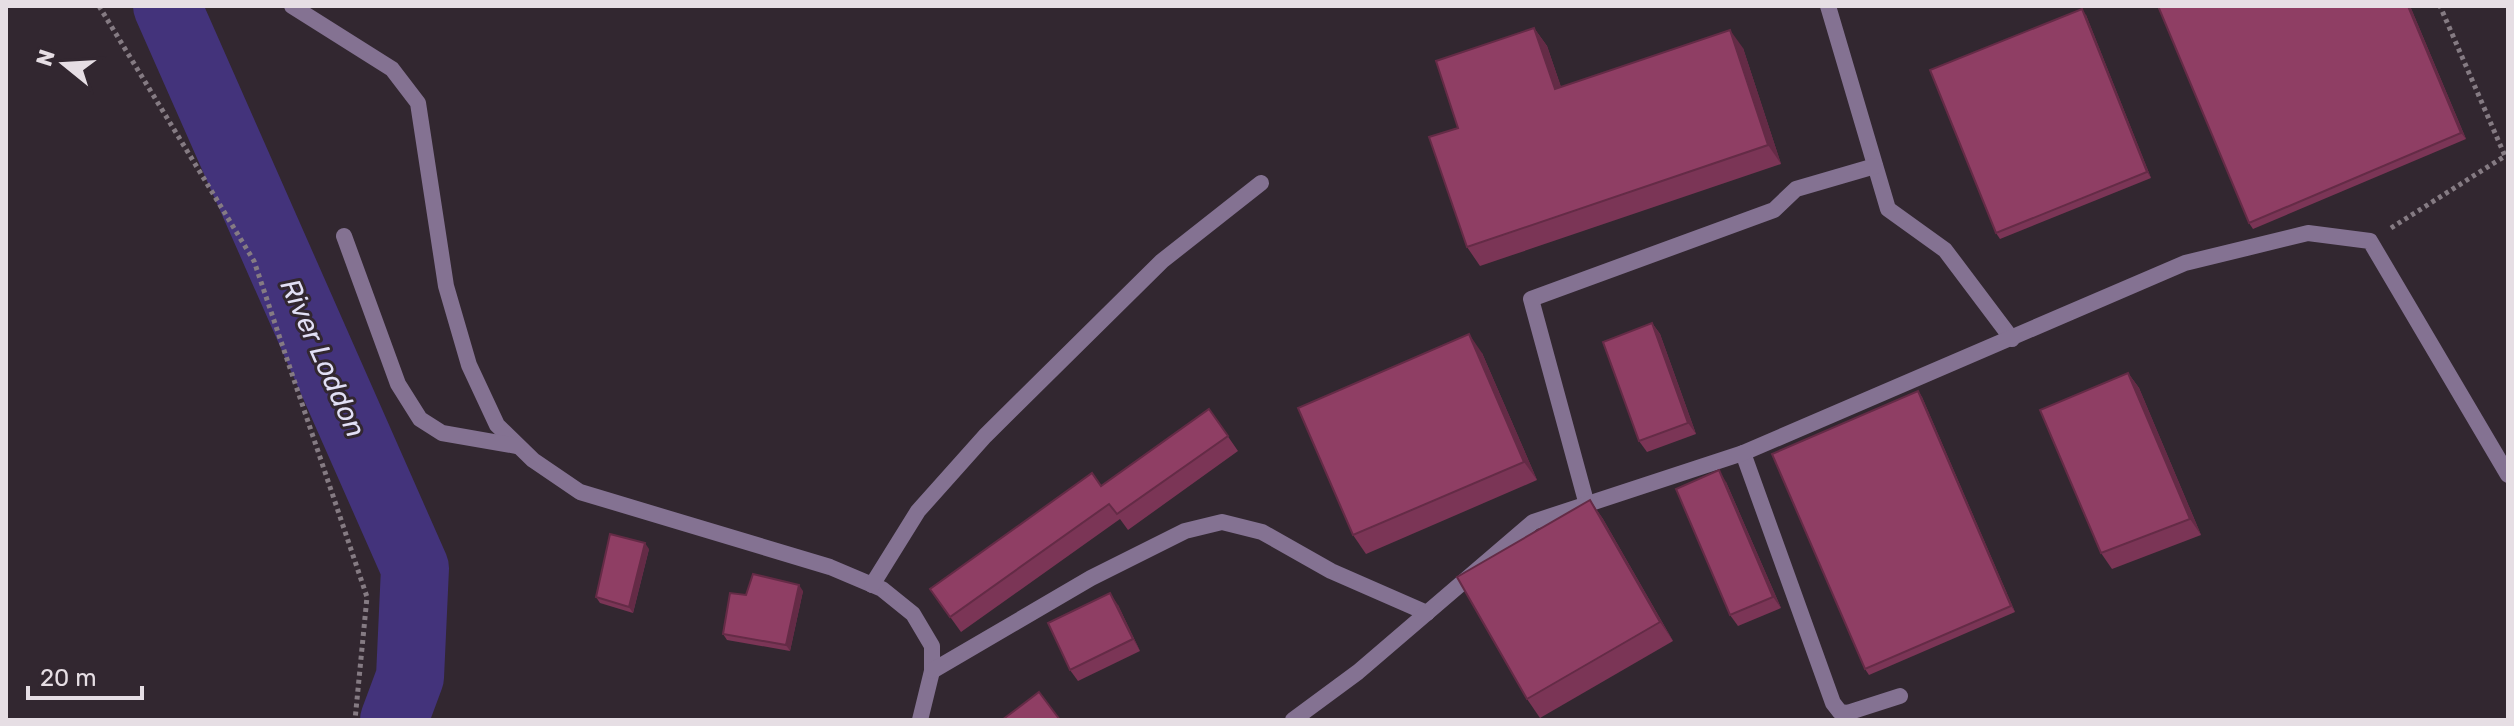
<svg xmlns="http://www.w3.org/2000/svg" width="2514" height="726" viewBox="0 0 2514 726" font-family="Rubik,sans-serif">
<rect width="100%" height="100%" fill="#322730"/>
<g fill="none" stroke-linecap="round" stroke-linejoin="round">
<path stroke="#43337b" stroke-width="68" d="M167,6L415,568L410,677L394,720"/>
<g stroke="#857b83" stroke-width="5" stroke-dasharray="4 4" stroke-linecap="butt">
<path d="M99,6L254,261L367,597L355,720"/>
<path d="M2391,228L2505,156L2440,6"/>
</g>
<g stroke="#847292" stroke-width="16">
<path d="M292,6L392,69L418,103L446,286L469,365L497,425L533,460L580,492L830,567L882,589L913,614L932,646V671L920,720"/>
<path d="M1828,6L1888,209L1945,250L2012,339"/>
<path d="M344,236L398,384L420,419L442,433L517,446"/>
<path d="M1743,453L1833,703L1840,712L1847,713L1900,696"/>
<path d="M1587,505L1531,299L1774,210L1796,189L1875,166"/>
<path d="M872,585L918,511L985,436L1162,261L1261,183"/>
<path d="M932,671L1091,578L1185,531L1222,522L1262,532L1331,571L1427,613"/>
<path d="M1293,720L1358,672L1533,522L1743,453L2185,263L2308,233L2370,241L2508,475"/>
</g>
</g>
<g fill="#7b3556">
<path d="M2410,6L2466,139L2253,229L2249,223Z"/>
<path d="M2086,15L2151,178L2000,239L1996,233Z"/>
<path d="M1534,28L1547,46L1561,87L1743,48L1781,164L1480,266L1467,247L1458,128Z"/>
<path d="M1652,323L1660,334L1696,434L1647,452L1639,441Z"/>
<path d="M1482,353L1537,480L1366,554L1353,535Z"/>
<path d="M2128,373L2139,388L2201,535L2112,569L2101,553Z"/>
<path d="M1918,391L1922,397L2015,612L1869,675L1865,669Z"/>
<path d="M1209,409L1238,451L1128,530L1120,519L961,632L930,589L1101,486Z"/>
<path d="M1726,482L1781,608L1738,626L1730,615Z"/>
<path d="M1590,500L1603,519L1673,641L1540,718L1527,699Z"/>
<path d="M649,549L633,613L600,603L596,597Z"/>
<path d="M803,591L790,651L727,640L723,634L746,595Z"/>
<path d="M1118,605L1140,651L1078,681L1070,670Z"/>
</g>
<g fill="#642b46">
<path d="M2408,6H2410L2466,139L2461,133Z"/>
<path d="M2082,9L2086,15L2151,178L2147,172Z"/>
<path d="M1534,28L1547,46L1568,108L1555,89Z"/>
<path d="M1730,30L1743,48L1781,164L1768,145Z"/>
<path d="M1652,323L1660,334L1696,434L1688,423Z"/>
<path d="M1469,334L1482,353L1537,480L1524,462Z"/>
<path d="M2128,373L2139,388L2201,535L2190,519Z"/>
<path d="M1918,391L1922,397L2015,612L2011,606Z"/>
<path d="M1719,470L1726,482L1781,608L1773,597Z"/>
<path d="M1590,500L1603,519L1673,641L1660,622Z"/>
<path d="M645,543L649,549L633,613L629,607Z"/>
<path d="M799,585L803,591L790,651L786,645Z"/>
<path d="M1110,593L1118,605L1140,651L1133,639Z"/>
</g>
<g fill="#8f3e64" stroke="#642b46" stroke-width="2">
<path d="M2158,6H2408L2461,133L2249,223Z"/>
<path d="M2082,9L2147,172L1996,233L1930,70Z"/>
<path d="M1534,28L1555,89L1730,30L1768,145L1467,247L1429,137L1458,128L1436,61Z"/>
<path d="M1652,323L1688,423L1639,441L1603,342Z"/>
<path d="M1469,334L1524,462L1353,535L1298,408Z"/>
<path d="M2128,373L2190,519L2101,553L2040,410Z"/>
<path d="M1918,391L2011,606L1865,669L1772,454Z"/>
<path d="M1209,409L1228,436L1117,514L1109,504L950,617L930,589L1092,473L1101,486Z"/>
<path d="M1719,470L1773,597L1730,615L1676,489Z"/>
<path d="M1590,500L1660,622L1527,699L1457,577Z"/>
<path d="M610,534L645,543L629,607L596,597Z"/>
<path d="M753,574L799,585L786,645L723,634L730,593L746,595Z"/>
<path d="M1110,593L1133,639L1070,670L1048,623Z"/>
<path d="M1039,692L1060,720H1002Z"/>
</g>
<g text-anchor="middle" dominant-baseline="central" stroke-width="6" stroke-linejoin="round" paint-order="stroke">
<g font-size="28" font-style="italic" fill="#e1dff5" stroke="#322730">
<text transform="translate(323 358) rotate(66)">River Loddon</text>
</g>
</g>
<rect width="2514" height="726" fill="none" stroke="#e6dee4" stroke-width="16"/>
<g transform="translate(64 64) rotate(288)" stroke="#322730" stroke-width="6" paint-order="stroke">
<path d="M0-6L14 30L0 20L-14 30Z" fill="#e6dee4"/>
<text y="-12" font-size="22" font-weight="bold" text-anchor="middle" fill="#e6dee4">N</text>
</g>
<path d="M28 686v12h114v-12" fill="none" stroke="#e6dee4" stroke-width="4"/>
<text x="40" y="686" font-size="24" fill="#e6dee4" stroke="#322730" stroke-width="6" paint-order="stroke">20 m</text>
</svg>
